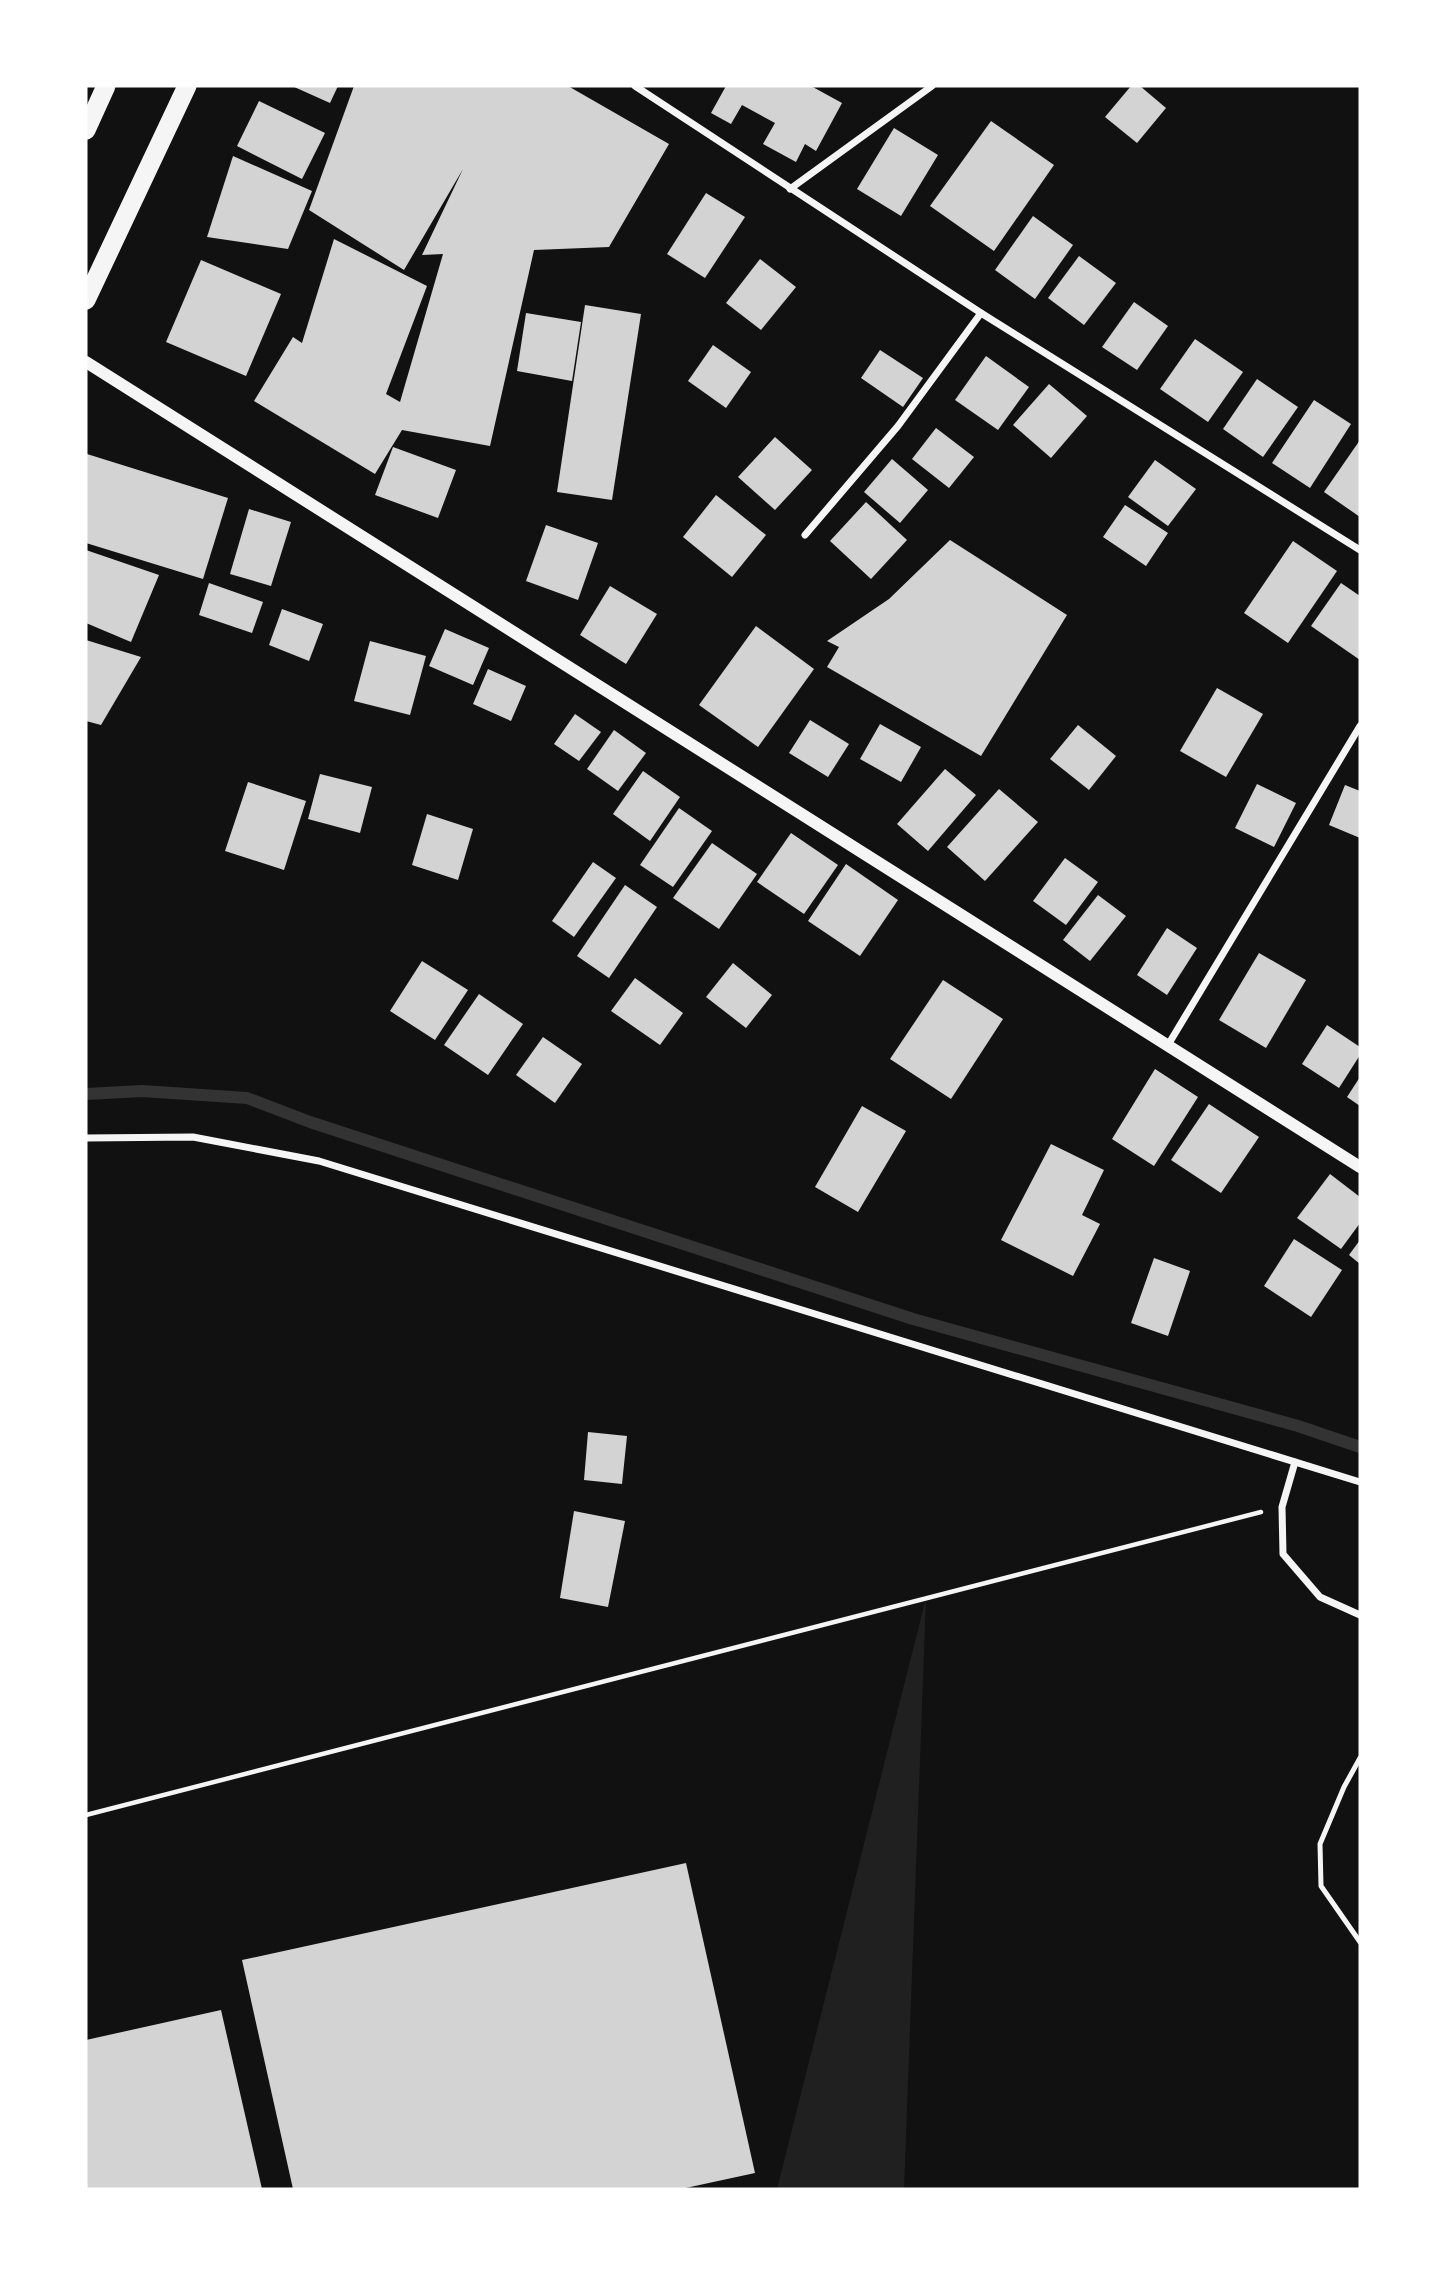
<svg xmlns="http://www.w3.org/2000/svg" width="1446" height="2275" viewBox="0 0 1446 2275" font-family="Overpass,sans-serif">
<rect width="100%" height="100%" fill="#111"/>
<path fill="#202020" d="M926,1598L904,2189H777Z"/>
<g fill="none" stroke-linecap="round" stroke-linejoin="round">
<path stroke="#333" stroke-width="12" d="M86,1094L142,1091L247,1098L310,1122L913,1319L1298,1426L1360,1447"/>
</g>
<g fill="#d3d3d3">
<path d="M292,86H338L330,103Z"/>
<path d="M354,86H568L669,144L609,247L534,250L490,446L402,430L375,474L254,401L293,337L302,343L334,239L427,286L386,394L400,402L443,254L422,255L463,169L404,270L309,210Z"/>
<path d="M726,86H811L842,103L816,151L805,144L796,162L763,144L775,123L742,105L731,124L711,113Z"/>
<path d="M1131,86H1140L1166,108L1137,143L1105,117Z"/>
<path d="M259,101L325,133L302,179L237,146Z"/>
<path d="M991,121L1054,165L994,251L930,206Z"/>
<path d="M894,128L938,155L901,216L857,189Z"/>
<path d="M233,156L312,191L288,249L207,237Z"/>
<path d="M706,193L745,217L705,278L667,254Z"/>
<path d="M1033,216L1073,245L1035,299L995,270Z"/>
<path d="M1079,256L1116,283L1084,325L1048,298Z"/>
<path d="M760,259L796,287L761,330L726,303Z"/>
<path d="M201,260L281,294L246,376L166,342Z"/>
<path d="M1134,302L1168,326L1137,370L1102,347Z"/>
<path d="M585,305L641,314L612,500L557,492Z"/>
<path d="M526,313L581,322L572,381L517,371Z"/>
<path d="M1195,339L1243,372L1208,422L1160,389Z"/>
<path d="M713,345L751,372L726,408L688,381Z"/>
<path d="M880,350L923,378L903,407L861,378Z"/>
<path d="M986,356L1029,387L998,430L955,400Z"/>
<path d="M1257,379L1298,407L1263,457L1223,429Z"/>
<path d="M1049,384L1087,416L1051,458L1013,425Z"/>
<path d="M1314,400L1351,424L1310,488L1272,463Z"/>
<path d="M936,428L974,457L949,488L912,459Z"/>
<path d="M775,437L812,470L775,510L738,477Z"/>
<path d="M1360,440V517L1324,492Z"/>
<path d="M393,447L456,470L438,518L375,495Z"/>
<path d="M87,454L228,498L203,579L86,543Z"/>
<path d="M892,459L928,490L900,523L864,492Z"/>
<path d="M1155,460L1196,489L1168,526L1128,497Z"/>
<path d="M716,495L766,535L732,577L683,537Z"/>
<path d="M866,502L907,540L871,579L830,541Z"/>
<path d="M1125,505L1168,533L1146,566L1103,537Z"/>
<path d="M249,509L291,522L271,586L230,574Z"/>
<path d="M546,525L598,543L578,600L526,581Z"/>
<path d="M950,540L1067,615L981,756L827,667L839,647L827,641L889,599Z"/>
<path d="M1293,541L1337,571L1288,643L1244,613Z"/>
<path d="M86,550L159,575L131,642L86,623Z"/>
<path d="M209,583L263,602L252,633L199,615Z"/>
<path d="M1341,583L1360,596V660L1311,626Z"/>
<path d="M610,586L657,614L626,664L580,635Z"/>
<path d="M282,609L323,624L309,661L269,645Z"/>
<path d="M756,626L814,669L758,747L699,705Z"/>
<path d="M445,629L489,648L473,685L429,666Z"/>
<path d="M86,640L141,657L101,725L86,721Z"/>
<path d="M370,641L426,656L410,715L354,701Z"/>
<path d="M488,669L526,686L511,721L473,704Z"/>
<path d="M1217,688L1263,714L1226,777L1180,751Z"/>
<path d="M575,714L601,732L579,761L554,744Z"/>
<path d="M810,720L849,744L828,777L789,753Z"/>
<path d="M880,724L921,747L901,782L860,759Z"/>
<path d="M1078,725L1116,756L1089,790L1050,759Z"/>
<path d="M614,730L646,753L618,791L587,769Z"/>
<path d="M945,769L976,795L928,851L897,824Z"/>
<path d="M643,771L680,797L650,841L613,814Z"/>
<path d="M320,774L372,787L360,833L308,819Z"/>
<path d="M248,782L306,801L284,870L225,851Z"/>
<path d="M1257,784L1296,803L1274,847L1235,828Z"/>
<path d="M1345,785L1360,791V838L1329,825Z"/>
<path d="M999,789L1038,822L985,881L947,847Z"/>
<path d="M679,808L712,831L673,887L640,865Z"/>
<path d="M427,814L473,829L458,880L412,865Z"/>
<path d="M791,833L838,865L804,914L757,882Z"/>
<path d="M712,843L757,874L719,929L673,898Z"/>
<path d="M1065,858L1098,882L1066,925L1033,901Z"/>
<path d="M593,862L616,878L574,937L552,921Z"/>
<path d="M846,864L898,900L860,956L808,921Z"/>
<path d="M625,885L657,907L609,978L577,956Z"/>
<path d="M1098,895L1126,916L1090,961L1063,940Z"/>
<path d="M1167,928L1197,948L1167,995L1137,975Z"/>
<path d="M1259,953L1306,980L1266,1048L1219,1020Z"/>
<path d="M422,961L468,990L435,1040L390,1011Z"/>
<path d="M733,963L772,995L746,1028L706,997Z"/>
<path d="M635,978L683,1013L660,1045L611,1011Z"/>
<path d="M943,980L1003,1019L951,1099L890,1059Z"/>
<path d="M479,994L523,1024L488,1075L444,1045Z"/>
<path d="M1327,1025L1360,1047V1055L1339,1088L1302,1064Z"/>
<path d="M543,1037L582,1064L555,1103L516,1075Z"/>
<path d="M1155,1069L1198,1097L1154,1166L1112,1139Z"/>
<path d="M1360,1077V1106L1347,1097Z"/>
<path d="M1209,1104L1259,1137L1221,1193L1171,1160Z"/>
<path d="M862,1106L906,1131L858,1212L815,1187Z"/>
<path d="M1051,1144L1104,1170L1082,1215L1100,1224L1073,1276L1001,1240Z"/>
<path d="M1330,1174L1360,1197V1223L1341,1249L1297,1218Z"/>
<path d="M1294,1239L1342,1270L1311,1317L1264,1286Z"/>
<path d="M1360,1240V1264L1349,1255Z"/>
<path d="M1154,1258L1190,1271L1168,1336L1131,1323Z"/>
<path d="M588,1432L627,1436L622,1484L584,1480Z"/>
<path d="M574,1511L625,1521L608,1607L560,1598Z"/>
<path d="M686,1863L755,2173L681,2189H293L242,1960Z"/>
<path d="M221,2010L262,2189H86V2040Z"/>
</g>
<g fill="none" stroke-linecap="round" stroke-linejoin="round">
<path stroke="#f5f5f5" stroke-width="4.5" d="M86,1815L1261,1512"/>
<path stroke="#f5f5f5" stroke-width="5" d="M1360,1758L1344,1787L1320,1844L1321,1886L1360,1942"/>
<g stroke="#f5f5f5" stroke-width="7">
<path d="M635,86L981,313L1360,550"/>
<path d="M790,189L932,86"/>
<path d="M805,535L898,426L981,313"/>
<path d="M1168,1045L1360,726"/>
<path d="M86,1138L193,1137L319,1161L1360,1482"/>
<path d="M1295,1462L1282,1507L1283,1554L1320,1597L1360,1615"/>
</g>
<path stroke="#f5f5f5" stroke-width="12" d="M86,362L1360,1167"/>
<g stroke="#f5f5f5" stroke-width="19">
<path d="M86,130L106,86"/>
<path d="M86,300L187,86"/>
</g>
</g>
<rect width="1446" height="2275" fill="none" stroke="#ffffff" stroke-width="175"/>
</svg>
